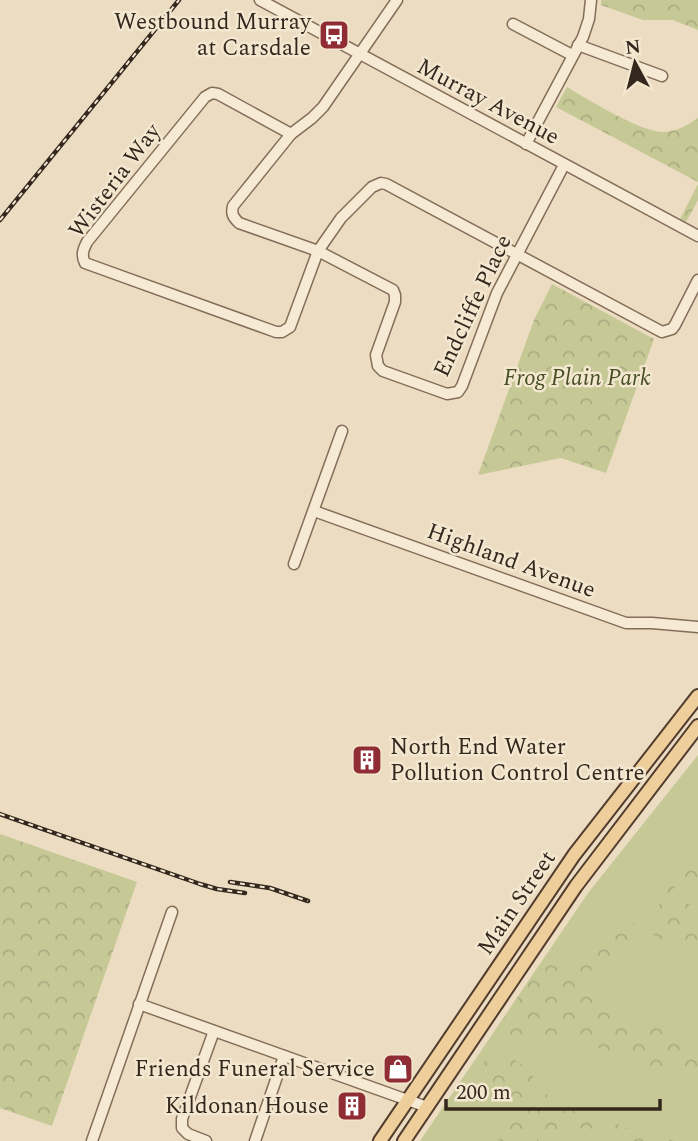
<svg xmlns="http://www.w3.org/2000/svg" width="698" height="1141" viewBox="0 0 698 1141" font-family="Spectral,serif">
<defs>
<pattern id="forest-crowns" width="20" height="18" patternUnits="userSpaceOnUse" patternTransform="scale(1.75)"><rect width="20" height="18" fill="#c6c996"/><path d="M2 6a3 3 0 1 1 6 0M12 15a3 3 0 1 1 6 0" fill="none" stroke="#abad81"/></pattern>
</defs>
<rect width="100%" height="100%" fill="#ecdcc1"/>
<path fill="#c6c996" d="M698,755V1141H420L588,893Z"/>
<g fill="url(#forest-crowns)">
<path d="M601,0H698V30L673,20H643L601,5Z"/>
<path d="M567,87C589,100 639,131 662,132C676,132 688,125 698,118V182L556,107Z"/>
<path d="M698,184V200L686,222L680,219Z"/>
<path d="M552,284L654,339L606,473L561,458L478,475L534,320Z"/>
<path d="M0,834L137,882L52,1126L0,1108Z"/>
<path d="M698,853V877L676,885L673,893L674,899L693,905L694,907L692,913L698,915V944H670L652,934L650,916L658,909L664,883L682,869L685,861Z"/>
<path d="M631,922L640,926L642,935C625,951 625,959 599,962L588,974L584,981L585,991L595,1004L622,1019L648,1023L698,1039V1083L664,1070L618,1056L583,1041L527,1036H509L488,1041L540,964L557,966L572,959L585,945L603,934L617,933Z"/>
<path d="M489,1055C519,1055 531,1069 543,1093L632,1130L675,1141H634L608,1130L581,1128L566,1130L553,1141H537L536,1135L531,1128L522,1132L519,1141H498L508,1121L510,1110L506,1097L500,1091L489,1088L482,1084L475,1077L481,1066Z"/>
</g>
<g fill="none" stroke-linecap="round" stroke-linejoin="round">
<g stroke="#846d59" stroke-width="13">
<g id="minor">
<path d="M260,0L698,236"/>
<path d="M397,0L323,107L312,118L291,134L233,206C231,214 233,217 239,223L318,251L393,290L395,295V302L376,355L378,366L383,371L447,394L458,392L462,386L497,293L564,165"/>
<path d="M513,24L572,55"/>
<path d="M578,45L662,76"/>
<path d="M291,134L218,94L212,93L205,97L87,242C83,250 81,255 85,263L276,332H282L290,327L318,251L341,218L372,187L381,183L386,184L662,332L672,329L675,325L698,280"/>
<path d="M526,144L583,37L589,19L591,0"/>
<path d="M314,511L626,623H652L698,627"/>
<path d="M294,564L342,431"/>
<path d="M139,1004L427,1107"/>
<path d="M92,1141L172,912"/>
<path d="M206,1141L188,1134L182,1128V1119L214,1031"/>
<path d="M255,1141L284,1056"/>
</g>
</g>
<g stroke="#523c2e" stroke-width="16">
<g id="major">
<path d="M380,1141L574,855L698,696"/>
<path d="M404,1141L576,886L698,726"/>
</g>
</g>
<use href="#minor" stroke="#f7ead4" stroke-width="10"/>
<use href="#major" stroke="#eece9a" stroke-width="12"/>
<g stroke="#34271d" stroke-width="4.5">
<g id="rail">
<path d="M0,220L179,0"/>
<path d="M0,814L200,884L217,889L245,893"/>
<path d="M230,882L270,888L308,901"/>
</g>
</g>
<use href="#rail" stroke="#f3e7d0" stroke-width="2" stroke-dasharray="5" stroke-linecap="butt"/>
</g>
<defs>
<g id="bus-square" transform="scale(1.575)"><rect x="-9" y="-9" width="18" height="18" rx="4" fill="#902c34" stroke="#f3e7d0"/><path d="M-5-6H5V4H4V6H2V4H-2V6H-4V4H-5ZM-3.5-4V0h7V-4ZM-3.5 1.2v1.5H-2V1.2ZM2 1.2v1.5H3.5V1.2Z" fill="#fff"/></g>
<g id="building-square" transform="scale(1.575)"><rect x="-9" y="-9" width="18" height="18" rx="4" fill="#902c34" stroke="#f3e7d0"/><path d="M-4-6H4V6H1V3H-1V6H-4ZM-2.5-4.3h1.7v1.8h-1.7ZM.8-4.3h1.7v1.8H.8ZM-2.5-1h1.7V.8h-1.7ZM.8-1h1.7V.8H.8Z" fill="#fff"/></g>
<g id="shop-square" transform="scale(1.575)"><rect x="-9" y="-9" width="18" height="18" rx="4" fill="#902c34" stroke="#f3e7d0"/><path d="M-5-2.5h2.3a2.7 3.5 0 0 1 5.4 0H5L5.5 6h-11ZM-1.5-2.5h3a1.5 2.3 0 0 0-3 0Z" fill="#fff"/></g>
</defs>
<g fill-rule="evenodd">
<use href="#bus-square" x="334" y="35"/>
<use href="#building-square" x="367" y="760"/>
<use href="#shop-square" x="398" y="1069"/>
<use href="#building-square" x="352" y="1106"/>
</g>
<g text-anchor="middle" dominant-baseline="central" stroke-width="5" stroke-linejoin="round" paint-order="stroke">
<g font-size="23" fill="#34271d" stroke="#f3e7d0" text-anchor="end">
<text x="311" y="22">Westbound Murray<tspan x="311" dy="26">at Carsdale</tspan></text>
<text x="390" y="747" text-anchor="start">North End Water<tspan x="390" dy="26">Pollution Control Centre</tspan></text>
<text x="375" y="1069">Friends Funeral Service</text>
<text x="329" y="1106">Kildonan House</text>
</g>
<g font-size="23" fill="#34271d" stroke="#f3e7d0">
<text transform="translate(488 102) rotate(28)">Murray Avenue</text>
<text transform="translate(115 181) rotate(-53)">Wisteria Way</text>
<text transform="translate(473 306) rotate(-65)">Endcliffe Place</text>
<text transform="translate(511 561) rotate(20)">Highland Avenue</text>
<text transform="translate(517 903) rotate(-56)">Main Street</text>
</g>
<g font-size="23" font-style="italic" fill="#485025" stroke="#f3e7d0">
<text x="577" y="378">Frog Plain Park</text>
</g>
</g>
<g transform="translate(635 63) rotate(353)" stroke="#f3e7d0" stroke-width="5" paint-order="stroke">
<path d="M0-5L12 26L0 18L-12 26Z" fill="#34271d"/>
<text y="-10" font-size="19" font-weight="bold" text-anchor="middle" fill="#34271d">N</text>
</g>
<path d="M446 1099v10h214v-10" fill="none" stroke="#34271d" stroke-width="3.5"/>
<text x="456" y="1099" font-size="21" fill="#34271d" stroke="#f3e7d0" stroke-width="5" paint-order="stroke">200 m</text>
</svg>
